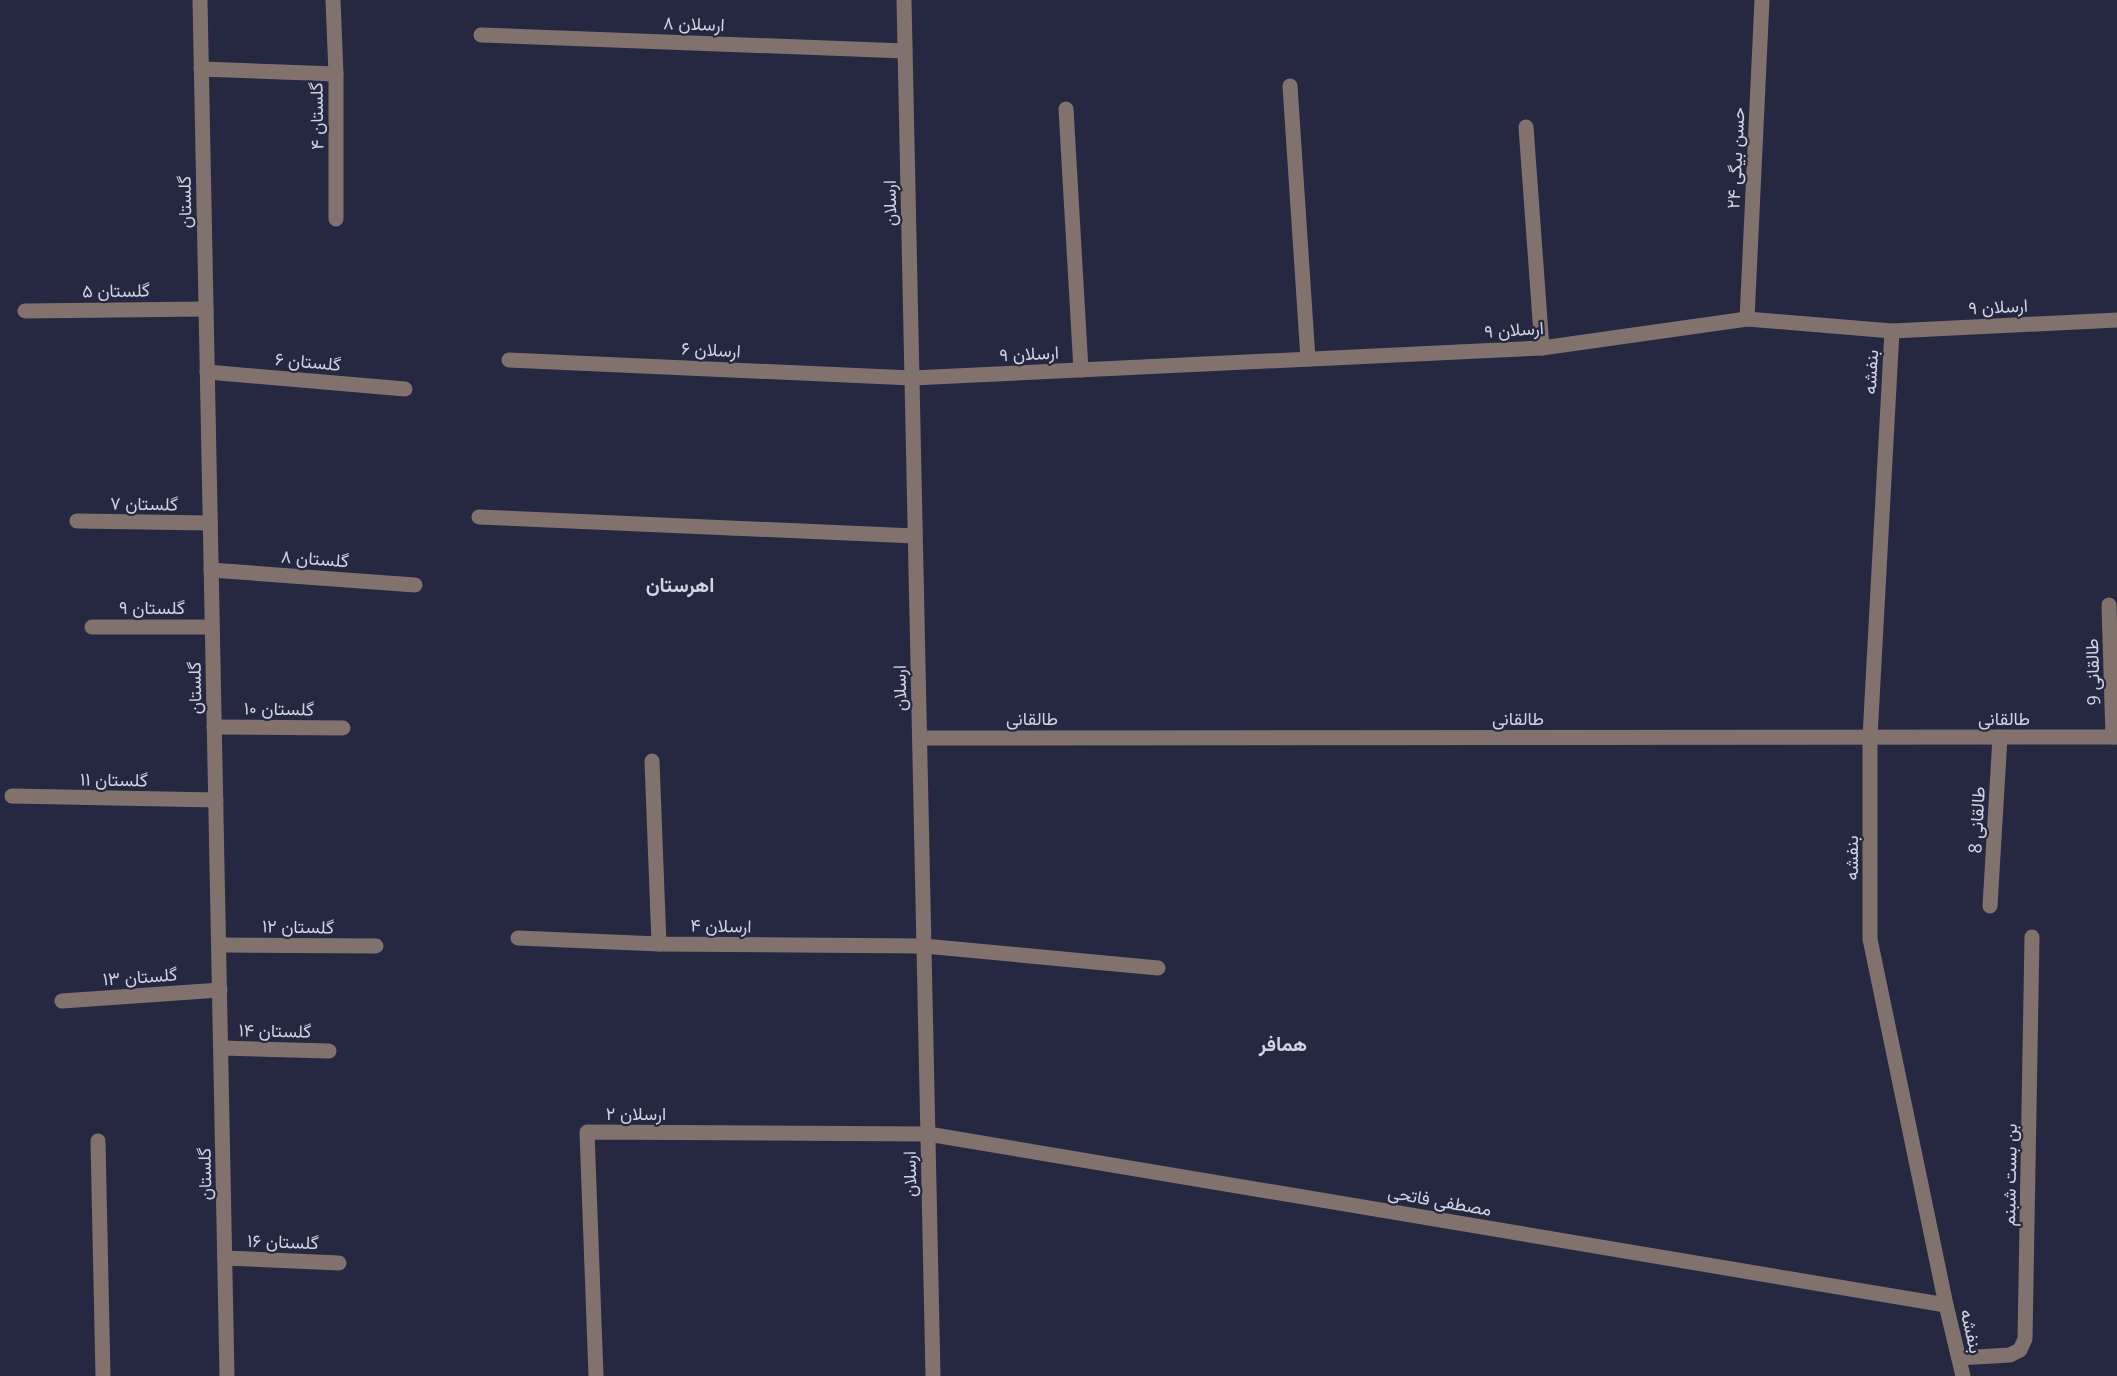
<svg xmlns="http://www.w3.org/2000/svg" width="2117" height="1376" viewBox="0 0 2117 1376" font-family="'Noto Sans',Vazirmatn,sans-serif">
<rect width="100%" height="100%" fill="#252840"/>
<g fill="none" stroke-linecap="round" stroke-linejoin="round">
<g stroke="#81726d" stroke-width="15">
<path d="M200,0L227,1376"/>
<path d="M333,0L336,74"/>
<path d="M904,0L933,1376"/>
<path d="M481,35L905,51"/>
<path d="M201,69L336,74V219"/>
<path d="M1290,86L1308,359"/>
<path d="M1066,109L1081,370"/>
<path d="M1526,127L1542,348"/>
<path d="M25,311L206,309"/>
<path d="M1747,319L1762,0"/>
<path d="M1892,331L1870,737V939L1946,1305L1963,1376"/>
<path d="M509,360L912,378L1542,348L1747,319L1892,331L2117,320"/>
<path d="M207,372L405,389"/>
<path d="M479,517L915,536"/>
<path d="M77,521L210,523"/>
<path d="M211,570L415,585"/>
<path d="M2109,605L2113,737"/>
<path d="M92,627H212"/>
<path d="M214,727L343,728"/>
<path d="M920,738L2117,737"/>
<path d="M652,761L659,944"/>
<path d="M12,796L216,800"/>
<path d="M1990,906L2000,737"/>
<path d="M518,938L659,944L924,946L1158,968"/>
<path d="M219,945L376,946"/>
<path d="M62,1001L220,990"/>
<path d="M221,1048L329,1051"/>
<path d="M98,1141L103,1376"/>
<path d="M225,1258L339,1263"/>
<path d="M1959,1358L2010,1355L2020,1350L2025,1339L2032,937"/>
<path d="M596,1376L587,1132L928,1134L1946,1305"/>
</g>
</g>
<g text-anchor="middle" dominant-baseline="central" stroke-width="4.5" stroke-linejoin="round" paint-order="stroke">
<g font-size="18" fill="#d0d3e3" stroke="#252840">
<text transform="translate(694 23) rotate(2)">ارسلان ۸</text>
<text transform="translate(316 116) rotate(-91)">گلستان ۴</text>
<text transform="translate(1735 158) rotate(-87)">حسن بیگی ۲۴</text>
<text transform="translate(184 202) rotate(-91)">گلستان</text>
<text transform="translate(889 203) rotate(-91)">ارسلان</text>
<text transform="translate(116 290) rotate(-1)">گلستان ۵</text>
<text transform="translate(1998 306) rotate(-3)">ارسلان ۹</text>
<text transform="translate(1514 329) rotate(-4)">ارسلان ۹</text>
<text transform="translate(711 349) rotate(3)">ارسلان ۶</text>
<text transform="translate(1029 353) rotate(-3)">ارسلان ۹</text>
<text transform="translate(308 361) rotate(5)">گلستان ۶</text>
<text transform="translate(1870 372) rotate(-87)">بنفشه</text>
<text transform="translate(144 503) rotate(1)">گلستان ۷</text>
<text transform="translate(315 558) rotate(4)">گلستان ۸</text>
<text x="152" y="607">گلستان ۹</text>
<text transform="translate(2092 672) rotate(-92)">طالقانی 9</text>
<text transform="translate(194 688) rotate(-91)">گلستان</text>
<text transform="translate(899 688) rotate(-91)">ارسلان</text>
<text transform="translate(279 708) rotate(1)">گلستان ۱۰</text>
<text x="1032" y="718">طالقانی</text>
<text x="1518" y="718">طالقانی</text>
<text x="2004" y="718">طالقانی</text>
<text transform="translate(114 779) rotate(1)">گلستان ۱۱</text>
<text transform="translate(1976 820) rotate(-87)">طالقانی 8</text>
<text transform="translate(1851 858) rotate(-90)">بنفشه</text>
<text transform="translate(721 925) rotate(1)">ارسلان ۴</text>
<text transform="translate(298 926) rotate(1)">گلستان ۱۲</text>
<text transform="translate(140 976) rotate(-4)">گلستان ۱۳</text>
<text transform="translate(275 1030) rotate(1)">گلستان ۱۴</text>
<text x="636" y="1113">ارسلان ۲</text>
<text transform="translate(204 1174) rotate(-91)">گلستان</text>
<text transform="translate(909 1174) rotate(-91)">ارسلان</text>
<text transform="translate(2009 1175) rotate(-89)">بن بست شبنم</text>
<text transform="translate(1440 1200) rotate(10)">مصطفی فاتحی</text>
<text transform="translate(283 1241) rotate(2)">گلستان ۱۶</text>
<text transform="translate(1972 1331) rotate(77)">بنفشه</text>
</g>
<g font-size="20" font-weight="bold" fill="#d0d3e3" stroke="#252840">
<text x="680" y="584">اهرستان</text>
<text x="1283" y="1043">همافر</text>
</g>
</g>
</svg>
